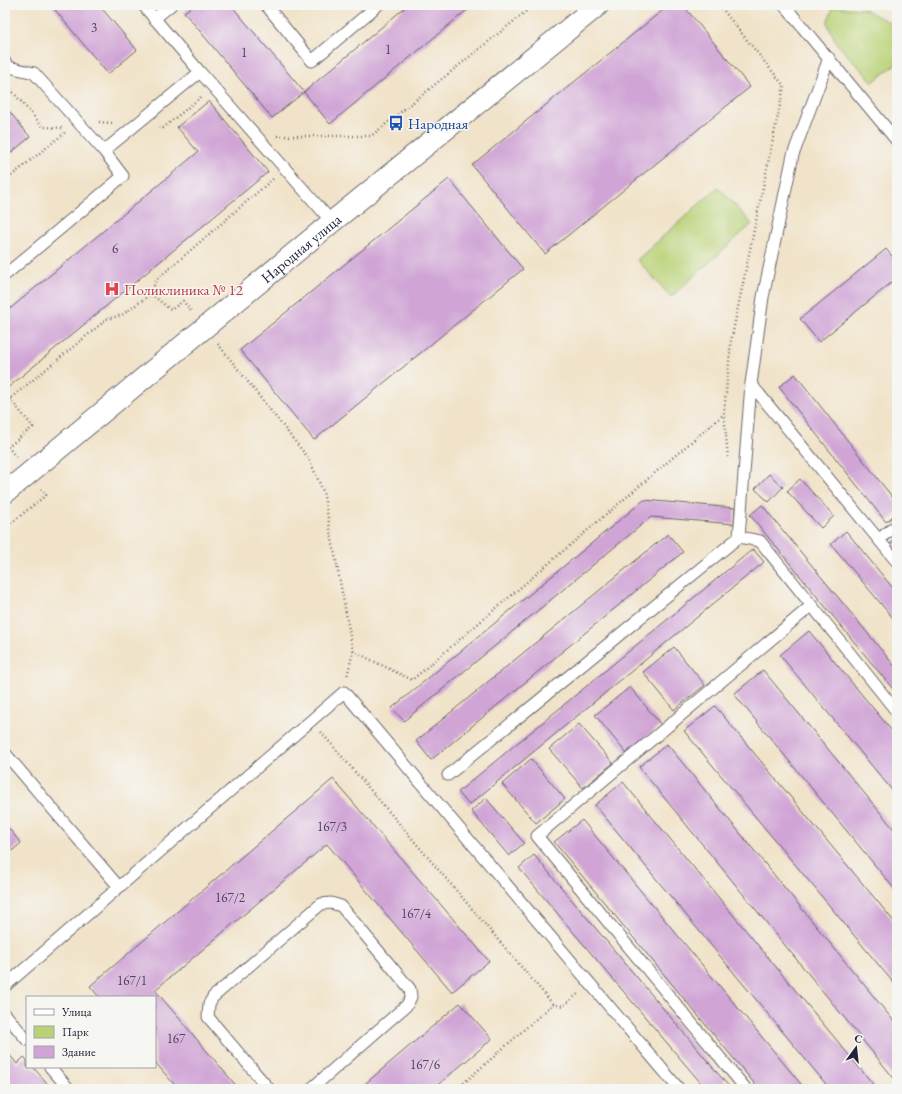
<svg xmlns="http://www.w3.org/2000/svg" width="902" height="1094" viewBox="0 0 902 1094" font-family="'EB Garamond',serif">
<rect width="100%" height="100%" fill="#f6f6f2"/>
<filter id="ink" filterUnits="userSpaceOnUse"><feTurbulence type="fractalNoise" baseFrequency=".025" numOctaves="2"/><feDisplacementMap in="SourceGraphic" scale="8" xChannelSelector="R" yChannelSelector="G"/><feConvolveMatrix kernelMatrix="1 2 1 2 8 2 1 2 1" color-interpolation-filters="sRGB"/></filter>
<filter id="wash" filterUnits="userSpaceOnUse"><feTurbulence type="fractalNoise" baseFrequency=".012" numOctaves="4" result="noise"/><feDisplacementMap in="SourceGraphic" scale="16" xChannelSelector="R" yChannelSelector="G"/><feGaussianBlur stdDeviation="0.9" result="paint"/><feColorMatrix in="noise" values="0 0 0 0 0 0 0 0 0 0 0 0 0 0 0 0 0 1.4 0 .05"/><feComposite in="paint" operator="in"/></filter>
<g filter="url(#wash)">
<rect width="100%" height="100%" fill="#f1e3c9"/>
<g fill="#b9d276" stroke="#6e7a58">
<path d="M833,7L864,9L891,23L897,21V63L873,82L837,44L827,23Z"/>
<path d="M718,187L752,224L671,297L637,260Z"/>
</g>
<g id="blocks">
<g fill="#d0a5d6">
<path d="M51,5H99L137,50L108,74Z"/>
<path d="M194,5H231L304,92L408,5H473L330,124L304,92L272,118L184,12Z"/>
<path d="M669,5H683L750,87L545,254L472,165Z"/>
<path d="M209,101L268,172L5,390V313L198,152L177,127Z"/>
<path d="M5,106L30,137L5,158Z"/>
<path d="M449,179L523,269L314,440L240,350Z"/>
<path d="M886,249L897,262V278L819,342L800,319Z"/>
<path d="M795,374L897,503V513L886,522L779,387Z"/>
<path d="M769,474L783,487L769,502L755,489Z"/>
<path d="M800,479L834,516L821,528L787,491Z"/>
<path d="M644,500L735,508L734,524L651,517L404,721L392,708Z"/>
<path d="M762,505L897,669V694L750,515Z"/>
<path d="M846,531L897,593V623L831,544Z"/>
<path d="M668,534L683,552L431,760L416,741Z"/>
<path d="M897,538V555L889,545Z"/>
<path d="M753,549L764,562L469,805L458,792Z"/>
<path d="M809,631L897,737V796L780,655Z"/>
<path d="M674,647L705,685L674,710L643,672Z"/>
<path d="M763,670L897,833V892L734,694Z"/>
<path d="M630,687L661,725L626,753L595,715Z"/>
<path d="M715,706L897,925V987L684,731Z"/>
<path d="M579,724L613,763L583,788L549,749Z"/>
<path d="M667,744L897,1025V1082L639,767Z"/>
<path d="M531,759L565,799L536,823L502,784Z"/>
<path d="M333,779L489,961L452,992L327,844L155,990L239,1089H178L155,1062V997H99L90,986Z"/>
<path d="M623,782L877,1089H830L595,805Z"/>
<path d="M486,798L524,843L509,856L471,811Z"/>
<path d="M582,820L805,1089H759L554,842Z"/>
<path d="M5,824L21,843L5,857Z"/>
<path d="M534,855L731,1089H706L519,868Z"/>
<path d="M460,1003L492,1039L433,1089H359Z"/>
<path d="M5,1049L17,1064L24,1057L27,1060V1067H33L47,1083L44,1086L46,1089H5Z"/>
</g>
</g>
</g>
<g filter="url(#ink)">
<use href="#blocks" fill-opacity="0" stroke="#6a666d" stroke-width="1"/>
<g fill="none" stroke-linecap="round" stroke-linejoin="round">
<g stroke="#6a666d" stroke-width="13">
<g id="lane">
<path d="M266,5L312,61L378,5"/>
<path d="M784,5L897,141"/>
<path d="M154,19L171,5"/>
<path d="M5,62L9,67L34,73L104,151L200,72L143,5"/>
<path d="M200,72L332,222"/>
<path d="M5,275L123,176L104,151"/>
<path d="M751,384L897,562"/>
<path d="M739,537L760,541L897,712"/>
<path d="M879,539L897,525"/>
<path d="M5,753L119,887"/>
<path d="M448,775L739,537L751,384L763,297L793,155L829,58"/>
<path d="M5,986L344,692L679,1089"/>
<path d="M5,1014L27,1040"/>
<path d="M50,1067L69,1089"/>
<path d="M269,1089L208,1017L209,1004L213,997L321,904L331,903L341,906L410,989L411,997L407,1005L311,1089"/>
<path d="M746,1089L537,836L811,606"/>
</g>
</g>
<g stroke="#6a666d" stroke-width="23">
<g id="street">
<path id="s1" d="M5,493L332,222L598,5"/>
</g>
</g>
<g stroke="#6a666d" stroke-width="2.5" stroke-dasharray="1 3" stroke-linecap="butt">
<path d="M719,5L784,86L731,341L724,413L728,458"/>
<path d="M5,83L43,127L63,128"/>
<path d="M99,122L112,123"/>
<path d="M159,127L163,128L201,97"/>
<path d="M277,136H371L534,5"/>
<path d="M5,181L67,131"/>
<path d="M151,294L171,310L183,301L192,312"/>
<path d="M218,344L309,459L323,491L353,651L347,677"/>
<path d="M10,399L33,427L8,447L17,458"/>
<path d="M5,403L107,319L122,315L151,294L156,280L274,178"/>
<path d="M5,528L46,495L41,489"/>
<path d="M353,651L412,680L724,414"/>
<path d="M321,732L553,1004L457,1089"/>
<path d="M553,1004L563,1006L579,993"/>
</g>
<use href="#lane" stroke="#fff" stroke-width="11"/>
<use href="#street" stroke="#fff" stroke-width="21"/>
</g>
</g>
<defs>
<g id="bus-bare" transform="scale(1.2)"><path d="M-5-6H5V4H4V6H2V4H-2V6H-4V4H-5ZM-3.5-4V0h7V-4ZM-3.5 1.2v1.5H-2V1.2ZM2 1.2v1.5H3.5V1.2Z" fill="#1a4fb4" stroke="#f6f6f2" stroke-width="2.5" paint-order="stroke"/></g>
<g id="hospital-bare" transform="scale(1.2)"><path d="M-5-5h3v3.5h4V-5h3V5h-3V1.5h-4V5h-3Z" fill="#e0444e" stroke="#f6f6f2" stroke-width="2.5" paint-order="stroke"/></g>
</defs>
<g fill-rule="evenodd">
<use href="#bus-bare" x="396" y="123"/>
<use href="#hospital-bare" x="112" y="289"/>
</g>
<g text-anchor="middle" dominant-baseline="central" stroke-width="3" stroke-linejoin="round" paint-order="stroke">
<g font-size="13" fill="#4e4362">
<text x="94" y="27">3</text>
<text x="388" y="49">1</text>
<text x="244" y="52">1</text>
<text x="115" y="248">6</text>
<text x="332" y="826">167/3</text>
<text x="230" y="897">167/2</text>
<text x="416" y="913">167/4</text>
<text x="132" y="980">167/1</text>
<text x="176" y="1038">167</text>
<text x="425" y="1064">167/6</text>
</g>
<g font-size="15" fill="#164399" stroke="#f6f6f2" text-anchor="start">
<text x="408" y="123">Народная</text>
</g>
<g font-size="15" fill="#22223b" stroke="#f6f6f2">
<text stroke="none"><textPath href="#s1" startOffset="384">Народная улица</textPath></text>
</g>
<g font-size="15" fill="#be3a42" stroke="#f6f6f2" text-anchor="start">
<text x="124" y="289">Поликлиника № 12</text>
</g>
</g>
<rect width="902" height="1094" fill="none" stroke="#f6f6f2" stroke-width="20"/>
<rect x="26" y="996" width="130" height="72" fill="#f6f6f2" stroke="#a1a1a9"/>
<rect x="34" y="1009" width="20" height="6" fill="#ffffff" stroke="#a1a1a9"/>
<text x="62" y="1016" font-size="12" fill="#22223b">Улица</text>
<rect x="34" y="1026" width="20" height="12" fill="#b9d276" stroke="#a1a1a9"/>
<text x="62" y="1036" font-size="12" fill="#22223b">Парк</text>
<rect x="34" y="1046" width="20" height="12" fill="#d0a5d6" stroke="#a1a1a9"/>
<text x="62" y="1056" font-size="12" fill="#22223b">Здание</text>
<g transform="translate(856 1048) rotate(15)" stroke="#f6f6f2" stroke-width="3" paint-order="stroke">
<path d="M0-3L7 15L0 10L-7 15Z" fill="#22223b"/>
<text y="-6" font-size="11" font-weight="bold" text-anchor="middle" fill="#22223b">С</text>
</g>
</svg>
